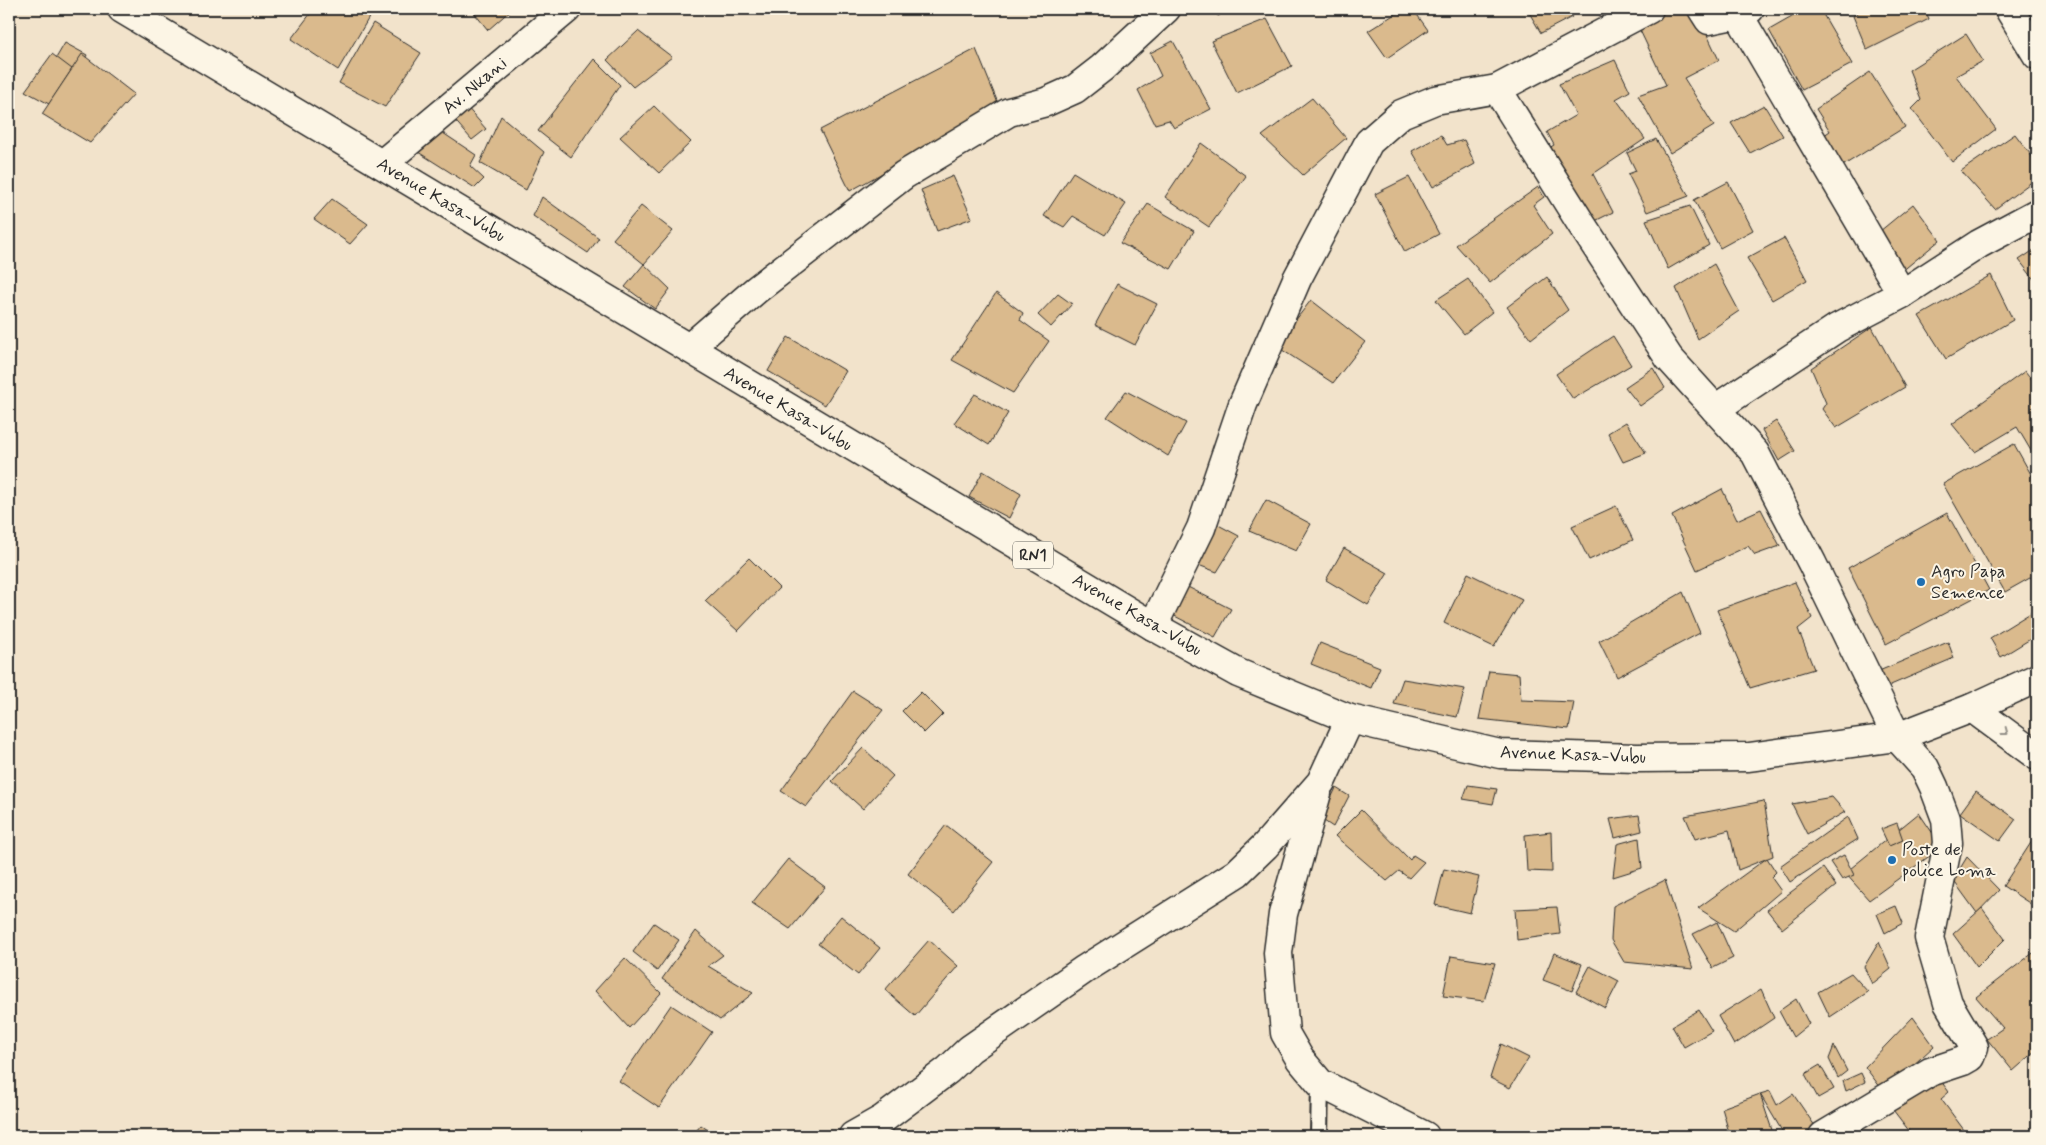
<svg xmlns="http://www.w3.org/2000/svg" width="2046" height="1145" viewBox="0 0 2046 1145" font-family="Mynerve,sans-serif">
<rect width="100%" height="100%" fill="#f2e3cb"/>
<filter id="ink" filterUnits="userSpaceOnUse"><feTurbulence type="fractalNoise" baseFrequency=".02" numOctaves="2"/><feDisplacementMap in="SourceGraphic" scale="10" xChannelSelector="R" yChannelSelector="G"/><feConvolveMatrix kernelMatrix="1 2 1 2 8 2 1 2 1" color-interpolation-filters="sRGB"/></filter>
<g filter="url(#ink)">
<g fill="#daba8d" stroke="#2b2b2b">
<path d="M314,9H374L338,70L291,39Z"/>
<path d="M471,9H512L488,30Z"/>
<path d="M1213,9H1230L1218,16Z"/>
<path d="M1403,9H1413L1428,30L1387,58L1368,31Z"/>
<path d="M1527,9H1567L1572,17L1541,33Z"/>
<path d="M1666,9H1695L1719,60L1684,78L1714,126L1670,153L1638,95L1666,85L1637,24Z"/>
<path d="M1806,9H1820L1852,64L1802,90L1769,30Z"/>
<path d="M1863,9H1925L1929,19L1867,50L1853,16Z"/>
<path d="M1267,19L1292,66L1237,93L1211,41Z"/>
<path d="M373,23L421,53L385,107L339,83Z"/>
<path d="M638,31L672,57L633,87L607,60Z"/>
<path d="M1966,34L1983,61L1956,76L1996,129L1952,162L1912,109L1921,100L1909,70Z"/>
<path d="M1173,41L1211,109L1174,128L1169,120L1155,124L1138,90L1161,76L1150,53Z"/>
<path d="M65,43L87,55L66,94L42,82Z"/>
<path d="M976,49L1000,108L850,191L820,130Z"/>
<path d="M52,54L72,69L49,104L25,91Z"/>
<path d="M82,54L134,94L90,143L42,114Z"/>
<path d="M594,59L620,85L571,157L538,131Z"/>
<path d="M1615,60L1630,91L1616,99L1645,139L1593,174L1613,212L1589,224L1544,151L1554,145L1547,132L1576,115L1559,84Z"/>
<path d="M1870,72L1905,127L1836,170L1817,140L1830,131L1816,109Z"/>
<path d="M1312,98L1346,138L1303,175L1262,136Z"/>
<path d="M1764,105L1783,136L1750,153L1731,123Z"/>
<path d="M466,106L486,129L472,140L452,117Z"/>
<path d="M654,106L691,142L659,173L620,137Z"/>
<path d="M501,116L544,152L526,190L480,163Z"/>
<path d="M440,131L476,155L470,166L484,179L475,188L418,152Z"/>
<path d="M2015,134L2037,163V178L1995,209L1961,171Z"/>
<path d="M1441,135L1447,145L1464,140L1475,164L1433,187L1412,151Z"/>
<path d="M1656,139L1689,196L1647,212L1628,174L1636,171L1627,153Z"/>
<path d="M1201,143L1246,176L1209,227L1165,197Z"/>
<path d="M1073,172L1126,204L1105,235L1073,216L1064,227L1044,216Z"/>
<path d="M953,176L972,218L937,231L921,190Z"/>
<path d="M1409,177L1439,234L1405,252L1375,194Z"/>
<path d="M1728,182L1753,230L1720,248L1694,200Z"/>
<path d="M1538,187L1544,197L1533,205L1552,234L1490,283L1456,245Z"/>
<path d="M542,197L599,238L588,253L533,216Z"/>
<path d="M332,199L368,224L350,244L314,219Z"/>
<path d="M1148,204L1194,231L1171,269L1120,243Z"/>
<path d="M1913,204L1940,240L1901,272L1874,236Z"/>
<path d="M641,206L673,231L644,264L613,239Z"/>
<path d="M1690,206L1709,245L1668,269L1646,220Z"/>
<path d="M1784,238L1807,280L1772,300L1747,258Z"/>
<path d="M2037,248V283L2019,260Z"/>
<path d="M644,264L670,289L655,309L625,287Z"/>
<path d="M1714,264L1739,311L1698,339L1676,288Z"/>
<path d="M1991,275L2013,320L1946,359L1919,316Z"/>
<path d="M1547,277L1568,310L1531,339L1507,307Z"/>
<path d="M1468,279L1492,312L1464,334L1436,300Z"/>
<path d="M1117,284L1157,304L1135,345L1095,325Z"/>
<path d="M996,293L1023,313L1020,320L1049,341L1013,393L952,360Z"/>
<path d="M1058,294L1072,304L1051,327L1038,315Z"/>
<path d="M1311,300L1365,342L1333,383L1276,346Z"/>
<path d="M1872,327L1905,387L1836,428L1822,409L1826,403L1811,368Z"/>
<path d="M1613,336L1631,365L1573,399L1556,374Z"/>
<path d="M788,337L846,371L825,405L768,371Z"/>
<path d="M1653,368L1665,388L1640,406L1625,387Z"/>
<path d="M2025,371L2037,386V405L2035,407L2037,410V461L2017,427L1975,452L1952,424Z"/>
<path d="M1126,391L1186,423L1168,456L1107,417Z"/>
<path d="M975,394L1008,413L989,445L954,423Z"/>
<path d="M1776,421L1795,451L1779,461L1762,430Z"/>
<path d="M1626,422L1646,453L1623,462L1608,433Z"/>
<path d="M2014,444L2037,485V574L2005,592L1943,484Z"/>
<path d="M983,471L1021,494L1009,518L969,497Z"/>
<path d="M1722,489L1737,520L1761,509L1780,546L1755,555L1748,546L1697,570L1672,516Z"/>
<path d="M1266,500L1311,524L1296,551L1249,531Z"/>
<path d="M1616,506L1633,540L1589,560L1572,526Z"/>
<path d="M1947,513L1989,590L1886,644L1848,568Z"/>
<path d="M1209,520L1239,536L1217,572L1190,562Z"/>
<path d="M1344,548L1388,573L1368,605L1326,580Z"/>
<path d="M749,558L779,588L738,631L705,601Z"/>
<path d="M1468,573L1522,600L1494,647L1444,623Z"/>
<path d="M1795,582L1812,618L1798,629L1814,669L1750,688L1717,610Z"/>
<path d="M1182,584L1231,609L1215,637L1167,612Z"/>
<path d="M1683,592L1700,633L1617,677L1599,641Z"/>
<path d="M2037,609V635L2001,657L1990,638Z"/>
<path d="M1948,642L1954,658L1886,687L1879,671Z"/>
<path d="M1320,643L1380,667L1371,688L1311,664Z"/>
<path d="M1489,671L1519,674L1521,700L1574,702L1569,729L1479,719Z"/>
<path d="M1403,679L1465,689L1457,717L1394,704Z"/>
<path d="M853,691L883,710L806,807L781,791Z"/>
<path d="M921,692L943,714L924,733L902,711Z"/>
<path d="M863,748L893,776L863,809L832,781Z"/>
<path d="M1468,785L1497,789L1493,804L1463,799Z"/>
<path d="M1336,788L1349,796L1333,827L1321,819Z"/>
<path d="M1976,791L2016,819L2000,841L1960,813Z"/>
<path d="M1832,797L1845,812L1807,834L1792,804Z"/>
<path d="M1764,801L1773,856L1738,870L1729,830L1695,839L1685,816Z"/>
<path d="M1361,810L1410,860L1413,855L1424,862L1409,878L1399,871L1387,881L1335,836Z"/>
<path d="M1919,813L1942,847L1869,900L1845,873Z"/>
<path d="M1639,815L1642,831L1615,838L1610,819Z"/>
<path d="M1848,817L1858,839L1790,882L1780,866Z"/>
<path d="M1897,823L1903,840L1889,846L1881,829Z"/>
<path d="M946,825L993,862L954,911L908,874Z"/>
<path d="M1551,832L1552,872L1527,871L1525,835Z"/>
<path d="M1639,838L1642,868L1613,877L1617,844Z"/>
<path d="M2034,838L2037,840V908L2003,886Z"/>
<path d="M1844,855L1854,875L1842,880L1830,862Z"/>
<path d="M1967,857L1999,890L1977,913L1953,880Z"/>
<path d="M1767,858L1776,872L1771,877L1781,891L1734,931L1698,908Z"/>
<path d="M788,859L825,887L790,929L752,903Z"/>
<path d="M1823,868L1836,886L1782,929L1767,910Z"/>
<path d="M1444,869L1479,877L1470,913L1435,905Z"/>
<path d="M1665,880L1693,969L1624,962L1611,940L1613,906Z"/>
<path d="M1896,906L1903,923L1885,933L1877,914Z"/>
<path d="M1557,907L1560,934L1517,940L1515,909Z"/>
<path d="M1982,908L2005,939L1977,967L1953,934Z"/>
<path d="M841,916L880,948L858,975L818,944Z"/>
<path d="M1717,922L1733,958L1713,968L1693,934Z"/>
<path d="M654,923L679,940L657,971L633,952Z"/>
<path d="M696,931L723,955L708,966L753,993L720,1020L662,979Z"/>
<path d="M929,940L958,966L915,1016L885,990Z"/>
<path d="M1879,942L1891,969L1872,984L1864,967Z"/>
<path d="M1554,953L1582,964L1572,991L1543,980Z"/>
<path d="M2033,953L2037,958V1050L2013,1071L1987,1039L2003,1028L1976,997Z"/>
<path d="M1451,956L1495,963L1484,1001L1443,996Z"/>
<path d="M625,958L661,993L629,1028L595,991Z"/>
<path d="M1590,966L1619,981L1605,1008L1576,992Z"/>
<path d="M1851,973L1868,992L1830,1017L1818,992Z"/>
<path d="M1761,989L1774,1018L1734,1045L1718,1016Z"/>
<path d="M1796,999L1809,1024L1793,1037L1779,1011Z"/>
<path d="M671,1005L712,1032L659,1108L619,1081Z"/>
<path d="M1699,1010L1712,1031L1684,1047L1672,1026Z"/>
<path d="M1913,1017L1934,1046L1884,1092L1865,1067Z"/>
<path d="M1501,1044L1529,1058L1510,1088L1490,1078Z"/>
<path d="M1834,1046L1847,1071L1838,1078L1829,1059Z"/>
<path d="M1820,1065L1834,1089L1818,1098L1805,1074Z"/>
<path d="M1861,1073L1865,1082L1846,1091L1843,1081Z"/>
<path d="M1935,1073L1949,1092L1941,1099L1964,1130L1956,1136H1913L1890,1106Z"/>
<path d="M1770,1091L1777,1105L1793,1094L1815,1126L1802,1136H1785L1760,1094Z"/>
<path d="M1760,1094L1774,1136H1730L1722,1108Z"/>
<path d="M701,1125L716,1136H692Z"/>
</g>
<g fill="none" stroke-linecap="round" stroke-linejoin="round">
<g stroke="#2b2b2b" stroke-width="20">
<path id="service" d="M1319,1136L1320,1083"/>
</g>
<g stroke="#2b2b2b" stroke-width="31">
<g id="minor">
<path d="M1702,9L1709,20L1738,14L1750,9"/>
<path d="M2009,9L2037,55"/>
<path d="M1738,14L1902,294"/>
<path d="M1497,89L1582,225L1669,358L1755,453L1812,563L1897,737L1925,768L1934,787L1946,819L1948,843L1929,938L1948,1003L1974,1047L1970,1057L1963,1061L1930,1072L1823,1136"/>
<path d="M382,164L567,9"/>
<path d="M689,348L756,290L904,175L1009,112L1046,102L1075,89L1102,68L1166,9"/>
<path d="M1715,409L1837,328L1902,294L1979,244L2037,213"/>
<path d="M1153,626L1201,528L1243,404L1297,279L1369,142L1401,114L1435,100L1497,89L1649,9"/>
<path d="M1317,793L1283,914L1278,953L1285,1033L1300,1059L1320,1083L1425,1136"/>
<path d="M853,1136L883,1119L948,1070L970,1049L1085,969L1237,873L1265,846L1321,782L1350,719"/>
</g>
</g>
<g stroke="#2b2b2b" stroke-width="31">
<path id="primary" d="M1972,708L2037,756"/>
</g>
<g stroke="#2b2b2b" stroke-width="31">
<path id="trunk" d="M122,9L1153,626L1238,673L1350,719L1500,754L1637,758L1749,757L1897,737L1972,708L2037,678"/>
</g>
<use href="#service" stroke="#fcf5e5" stroke-width="16"/>
<use href="#minor" stroke="#fcf5e5" stroke-width="28"/>
<use href="#primary" stroke="#fcf5e5" stroke-width="28"/>
<use href="#trunk" stroke="#fcf5e5" stroke-width="28"/>
</g>
<defs><path id="oneway-chevron" d="M-2-3.5L2.5 0L-2 3.5" fill="none" stroke-width="1.6" stroke-linecap="round" stroke-linejoin="round" transform="scale(1.25)"/></defs>
<use stroke="#949088" href="#oneway-chevron" transform="translate(2005 732) rotate(37)"/>
</g>
<g fill="#1f6fb2" stroke="#fcf5e5" stroke-width="2">
<circle cx="1921" cy="582" r="5"/>
<circle cx="1892" cy="860" r="5"/>
</g>
<g text-anchor="middle" dominant-baseline="central" stroke-width="4" stroke-linejoin="round" paint-order="stroke">
<rect fill="#fcf5e5" stroke="#6a6863" stroke-width="1" x="1013" y="541.5" width="40" height="27" rx="4"/>
<g font-size="16" font-weight="bold" fill="#2b2b2b">
<text x="1033" y="555">RN1</text>
</g>
<g font-size="18" fill="#2b2b2b" stroke="#fcf5e5">
<text transform="translate(475 86) rotate(-40)">Av. Nkani</text>
<text transform="translate(441 200) rotate(31)">Avenue Kasa-Vubu</text>
<text transform="translate(788 409) rotate(31)">Avenue Kasa-Vubu</text>
<text transform="translate(1137 615) rotate(30)">Avenue Kasa-Vubu</text>
<text transform="translate(1573 755) rotate(2)">Avenue Kasa-Vubu</text>
</g>
<g font-size="18" fill="#2b2b2b" stroke="#fcf5e5" text-anchor="start">
<text x="1931" y="572">Agro Papa<tspan x="1931" dy="21">Semence</tspan></text>
<text x="1902" y="850">Poste de<tspan x="1902" dy="21">police Loma</tspan></text>
</g>
</g>
<rect width="2046" height="1145" fill="none" stroke="#fcf5e5" stroke-width="30"/>
<rect x="15" y="15" width="2016" height="1115" fill="none" stroke="#2b2b2b" stroke-width="2" filter="url(#ink)"/>
</svg>
